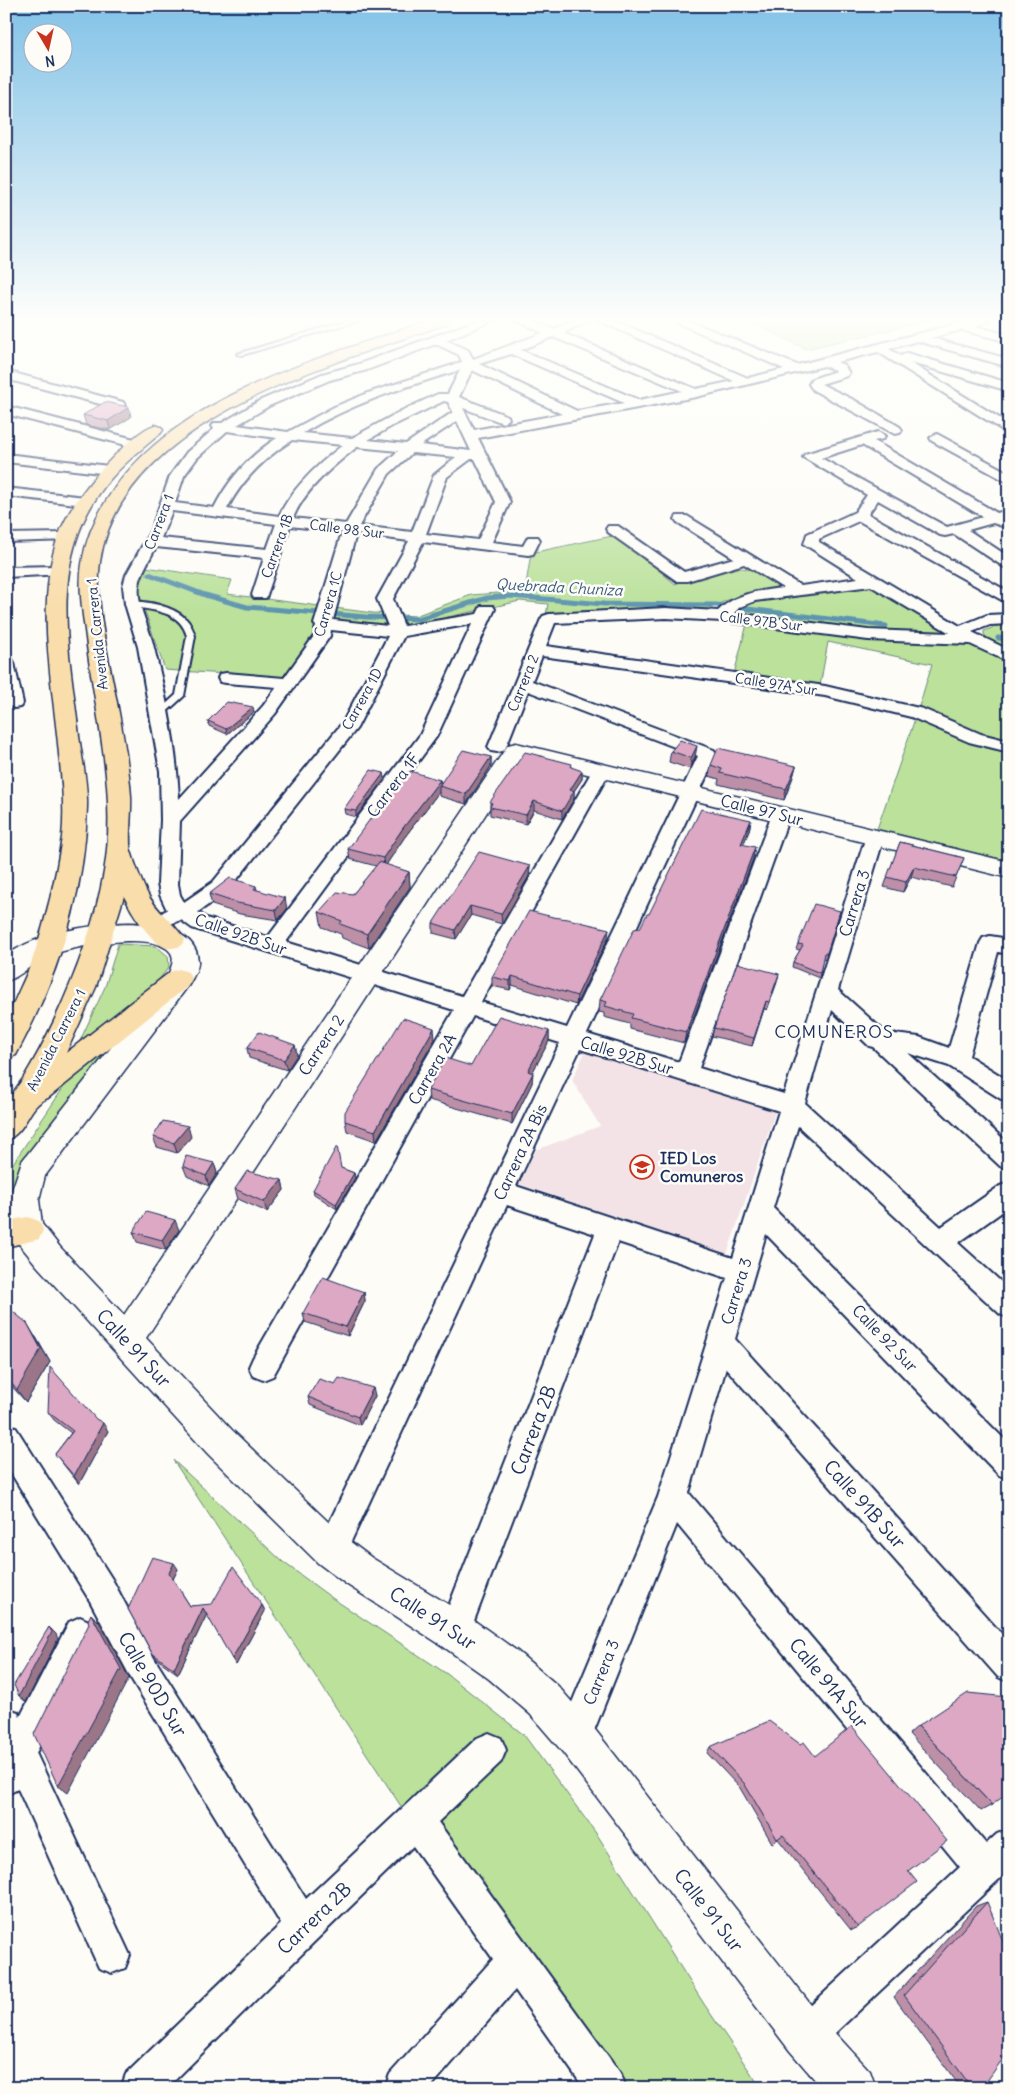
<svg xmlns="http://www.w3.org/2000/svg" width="1015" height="2094" viewBox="0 0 1015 2094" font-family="Delius,sans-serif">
<rect width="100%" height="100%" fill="#fdfcf7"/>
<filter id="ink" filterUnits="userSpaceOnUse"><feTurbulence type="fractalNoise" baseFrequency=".02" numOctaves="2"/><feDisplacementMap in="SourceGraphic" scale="10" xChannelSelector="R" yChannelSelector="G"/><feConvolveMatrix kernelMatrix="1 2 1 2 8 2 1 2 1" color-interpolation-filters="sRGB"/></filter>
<g filter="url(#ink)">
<path fill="#f3e3e7" d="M585,1052L776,1110L727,1254L519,1184L536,1150L600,1126L572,1080Z"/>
<g fill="#bbe19b" stroke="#6b887c">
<path d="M746,320H932L806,349Z"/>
<path d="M617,535L675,584C703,575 731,560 760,573C767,575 773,582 779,587L735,597L707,609L546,615L548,604L520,601L390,630H335L320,635L286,678L165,670L137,588L139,566L232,580L227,594L373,613L415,616L471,595L525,591L531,553Z"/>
<path d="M875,585L1009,665V861L877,829L917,713L932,664L828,642L820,686L734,674L747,624L728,622L736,609L766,599Z"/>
<path d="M1009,625V652L988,640L984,634V631L997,626Z"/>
<path d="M118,944L156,946L168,956L169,967C145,1000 113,1020 79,1043L105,987Z"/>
<path d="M146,1014L16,1194L6,1185V1174L75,1070Z"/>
<path d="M173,1460L283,1562L332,1598L447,1674L524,1735L598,1836L704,2004L761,2088H605L414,1826Z"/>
</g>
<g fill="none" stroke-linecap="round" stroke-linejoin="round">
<g stroke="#5d94af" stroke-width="5">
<path d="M149,574L205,595L247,607L366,617L418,619L487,598L510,596L604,604L716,605L886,626"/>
<path d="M998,638L1009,639"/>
</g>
<g stroke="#1b2f5e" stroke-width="4">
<g id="service">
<path d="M349,320H360L242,355L237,354Z"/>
<path d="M130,602C146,600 175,607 186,619C191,624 193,630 195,636L184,696L161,717H155L154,715L176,695L187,636C180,610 153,611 130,606Z"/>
</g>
</g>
<g stroke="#1b2f5e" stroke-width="4">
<g id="minor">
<path d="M478,320H495L446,340L468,350L473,359L543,333L516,320H532L553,329L574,320H590L563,333L696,389L734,381L597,320H613L748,378L784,369L671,320H687L797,365L971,320H991L975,326L1009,335V342L961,330L931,338L1009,359V367L917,341L889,349L901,356L907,353L1009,383V391L909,362L1009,424V434L878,352L837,362L844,365L849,373L847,376L821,384L854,400L900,427L902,430L900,433L895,434L813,390L809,384L812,379L836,371L824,366L696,397L478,438L510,502L492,542L523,546L528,537H538L540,540L533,554L528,555L423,542L393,599L404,626L477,614L481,606H493L495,609L437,736L286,942L462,996L592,771L595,767L601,765L607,767L610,771L481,1002L567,1028L698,756L528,691L506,747L503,751L497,752L491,751L488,747L541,619L543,616L549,614L666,608L718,611C736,593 758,591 783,588L744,564L687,581H677L608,532L606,529L608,526H618L684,572L734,558L677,522L675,519L677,516H687L801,586L858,578L804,544L807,534L855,512L867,495L803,457L805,454L878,432L885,436L883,439L874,441L997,513L1009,510L1007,525L1002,526L993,523L968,530L1009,557V568L1004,567L954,534L945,536L940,535L878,500L868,514L1009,592V604L859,521L819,539V542L960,626L987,615L1009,614V624L990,625L972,632L1009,650V662L970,644L868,640L722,621L666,618L555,623L546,646L825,686L923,709L981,734L1009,741V752L969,742L911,717L825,696L542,656L532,681L714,750L717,754L587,1034L679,1062L772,814L774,810L781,808L788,810L790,814L699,1068L784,1094L867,833L874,831L881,833L884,837L838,990L886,1033L919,1037L949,1048L980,943L983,938L990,936L1009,939V954L998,952L969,1056L1009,1081V1102L1001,1099L949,1066L908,1053L1009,1144V1169L1000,1166L873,1047L869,1046L832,1010L805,1103L941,1227L1000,1186L1009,1183V1207L958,1243L1009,1289V1318L1000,1314L798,1126L773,1208L1009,1444V1479L999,1475L766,1234L735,1339L1009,1642V1682L998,1677L726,1368L689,1493L986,1844L997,1834L1009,1829V1870L819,2048L806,2054L793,2048L787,2035L793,2022L960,1867L677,1524L587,1748L575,1753L563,1748L558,1736L658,1497L727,1278L618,1242L466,1642L455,1647L444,1642L439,1631L595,1234L507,1205L342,1561L331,1565L320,1561L316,1550L560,1043L473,1016L273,1376L263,1380L253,1376L249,1367L253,1358L454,1010L192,928L181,920L170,924L163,922L160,917L163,912L167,910L160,895L158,884L161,820L160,771L138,647L125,604L123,586L126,575L151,530L170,476L187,452L214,429L212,426L214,423H222L261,400L322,374L359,364ZM553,337L682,391L639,400L521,350ZM436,344L459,355L462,362L368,393L334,407L288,432L237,425L269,406L330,380L367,370ZM511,354L624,403L577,411L479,364ZM460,370L448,394H438L401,411L352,438L303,433C350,404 407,386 460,370ZM472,370L562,414L474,430L463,408L503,423L509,419L508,416L459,397ZM444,401L448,402L453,412L406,444L368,440L392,426ZM457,421L471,451L421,445ZM227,431L277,438C250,455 228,480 214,508L175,503L184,476L197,458ZM292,440L343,445C318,464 292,488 279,516L227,509C242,480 264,458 292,440ZM862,445L983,517L947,527L821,458ZM357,447L398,451L378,469L346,524L293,518C305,489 333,466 357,447ZM412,453L456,457L434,475L412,532L359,526L389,474ZM471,459H475L496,502L478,540L426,534L447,477ZM172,511L276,524L267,549L161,538ZM290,526L342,532L314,624L316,626L314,636L284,678L226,673L220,674L218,678L220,682L226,683L277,687L263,706L179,799C177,750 166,695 154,648C150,628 136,606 139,585C141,572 150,559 156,547L264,558L252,595L254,598H266ZM356,534L409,541L377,599L388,626L333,620ZM871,586L950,633L868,630L734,613L740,607L755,601ZM472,624L420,735L268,937L206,918L198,912L227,892L357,728L404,636ZM331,630L388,636L343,722L213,882L184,902L180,895L178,884L180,821L275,714L330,636ZM580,1049L779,1111L733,1258L516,1186Z"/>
<path d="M6,371L123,402L125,405L119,409L6,379Z"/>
<path d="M6,406L142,441L144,444L137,448L6,414Z"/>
<path d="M937,434L1009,473V483L932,441L930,438Z"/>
<path d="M6,454L109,466L116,470L109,474L6,462Z"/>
<path d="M6,488L85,497L90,498L92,501L90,504L85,505L6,496Z"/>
<path d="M66,533L71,534L73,537L71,540L6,542V534Z"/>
<path d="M58,566L63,568L66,571L63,574L6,577V567Z"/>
<path d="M6,658L12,659L14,663L23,703L20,707L14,708L6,704Z"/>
<path d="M6,1424L16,1428L112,1579L154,1658L306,1899L477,1738L489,1733L501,1738L506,1750L501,1762L438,1822L621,2074L626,2088H584L515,1990L430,2088H385L390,2074L493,1959L413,1846L316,1940L167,2088H121L126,2074L281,1924L132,1680L90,1601L6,1465Z"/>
<path d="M80,1617L91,1622L96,1633L36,1753L130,1955L125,1968L112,1973L99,1968L18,1789L6,1795V1708L18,1712L20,1717L69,1622Z"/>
</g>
</g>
<g stroke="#1b2f5e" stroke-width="3">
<path id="tertiary" d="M516,743L1009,862V878L522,758L146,1338L232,1430L344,1537L372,1558L469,1617L517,1651L558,1686L589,1722L822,2019L870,2071L876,2088H822L790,2051L561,1750L530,1714L489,1679L441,1645L346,1584L318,1563L208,1454L38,1267L6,1228V1195L10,1196L22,1161L168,975C171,968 175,960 171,953C156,929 70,947 48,956C32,962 22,977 6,981V956C34,935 78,927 112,924C139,921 197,925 198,961C199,969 192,979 188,986L45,1176L39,1200L42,1224L60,1247L124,1315L508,745Z"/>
</g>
<g stroke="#1b2f5e" stroke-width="3">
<g id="trunk">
<path d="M430,320H451L449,323C334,364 121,418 100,562C94,606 111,668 119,713C124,740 129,768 131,796C132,809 128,842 131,851C135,864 140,878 146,891C155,911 174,922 185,940L181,946C174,948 168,950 162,946C146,935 132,913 124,896L96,987L66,1053L170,972L179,969L188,972L192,979L188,986L48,1098C27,1105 28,1132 6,1140C6,1129 3,1113 7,1103C11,1094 19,1085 24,1077C35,1059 45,1040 54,1021C76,974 95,923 104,872C118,793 95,716 86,638C83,614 78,589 82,564C85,542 94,520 106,501C170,396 321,359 430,320Z"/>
<path d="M155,425L161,427L163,430L161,433C138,452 115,470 99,494C48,567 70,654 79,736C82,759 88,784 87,807C85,894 57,979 16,1055L6,1058C6,1047 4,1032 7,1021C13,1000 26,979 33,958C46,919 56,878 62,837C65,809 62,782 59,754C53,685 35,604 58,537C67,512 83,491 100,471C112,458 139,429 155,425Z"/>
<path d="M28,1217L39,1221L43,1230L39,1239L6,1247V1221Z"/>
</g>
</g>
<use href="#service" fill="#fdfcf7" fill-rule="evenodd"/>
<use href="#minor" fill="#fdfcf7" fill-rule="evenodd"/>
<use href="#tertiary" fill="#fdfcf7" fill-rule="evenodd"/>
<use href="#trunk" fill="#f9ddab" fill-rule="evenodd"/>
</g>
<g fill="#bd90a8" stroke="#1b2f5e">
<path d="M83,415L131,417L110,430L86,425Z"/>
<path d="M254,712L227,734L209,726L208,721Z"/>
<path d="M671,751L695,757L690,769L669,762Z"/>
<path d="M491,757V766L466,804L439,796V792L404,838L386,865L409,872L410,887L369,948L342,938L341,934L322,927L319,912L353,894L376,866L350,859L348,849L409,773L440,780L441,783Z"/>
<path d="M711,765L796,766L793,777L784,800L718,784L719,779L709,776Z"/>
<path d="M571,768L582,771V779L574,791V799L562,819L534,810L526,824L490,815V802Z"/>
<path d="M384,773L385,779L356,817L345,814L344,809Z"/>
<path d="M751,820L749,831L743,844L753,859L684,1043L630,1029V1024L604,1017V1013L599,1012L600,1000L649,914Z"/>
<path d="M900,842L964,858L952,887L911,877L903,892L884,887Z"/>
<path d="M530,866L529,876L502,924L471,915L456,939L433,933V923Z"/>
<path d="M256,886L257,890L287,909L278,920L240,914L212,905L209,894Z"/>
<path d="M840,911L825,959L823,958L819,978L792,967L793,962L800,950L796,949L798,944Z"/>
<path d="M608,938L576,1005L512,985L510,990L492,986V977Z"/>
<path d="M777,982L767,1010L764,1009L752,1046L712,1036L714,1028Z"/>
<path d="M549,1031V1041L532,1073V1083L512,1124L429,1100L428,1090L471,1066Z"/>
<path d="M435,1039L376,1141L347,1131L345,1121Z"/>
<path d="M295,1045L297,1055L287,1070L249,1058L247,1048Z"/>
<path d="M153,1137H191L177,1153L157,1147Z"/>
<path d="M214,1163L217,1173L209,1186L187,1176L183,1166Z"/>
<path d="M341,1168L354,1173L355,1178L337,1209L314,1194L313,1190Z"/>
<path d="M282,1180L284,1190L267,1212L238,1199L235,1189Z"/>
<path d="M179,1230L166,1250L137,1242L133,1232Z"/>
<path d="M364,1292L365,1301L348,1336L305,1322L303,1313Z"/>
<path d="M6,1306L36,1337L50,1362L26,1402L6,1380Z"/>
<path d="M335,1384L373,1388L375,1396L360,1425L310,1405L308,1397Z"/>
<path d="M48,1412L96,1419L108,1431L79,1484L55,1454L71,1433L54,1420Z"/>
<path d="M178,1569L173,1579L190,1606L262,1605L265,1611L236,1665L207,1614L178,1674L157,1659L152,1653L128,1609Z"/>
<path d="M918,1726L992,1805L981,1811L909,1734Z"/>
<path d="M710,1747L815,1756L908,1871L858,1927L851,1930L778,1839L772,1843L740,1788L707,1753Z"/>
<path d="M987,1902L982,2088H961L894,1997L976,1906Z"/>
</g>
<g fill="#9a7688" stroke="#1b2f5e">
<path d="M129,407L131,417L110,430L108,421Z"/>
<path d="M253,707L254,712L227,734L226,729Z"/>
<path d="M6,730L10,748H6Z"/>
<path d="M697,746L695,757L690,769L691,758Z"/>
<path d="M491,757V766L466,804V794Z"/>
<path d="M796,766L793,777L784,800L786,789Z"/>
<path d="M582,771V779L574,791V799L562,819V811L570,790Z"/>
<path d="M384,773L385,779L356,817V811Z"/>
<path d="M440,780L441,787L439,786V792L404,838L384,868L383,858L403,828Z"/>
<path d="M534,801V810L526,824V815Z"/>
<path d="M751,820L749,831L739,855L741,844Z"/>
<path d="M755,847L753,859L684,1043L686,1032Z"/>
<path d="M530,866L529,876L502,924L501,914Z"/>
<path d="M914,867L911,877L903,892L906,882Z"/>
<path d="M409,872L410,887L369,948L367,934Z"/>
<path d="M285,898L287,909L278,920L276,910Z"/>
<path d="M470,906L471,915L456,939L455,930Z"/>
<path d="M609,929L608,938L576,1005L577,996Z"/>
<path d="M779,974L777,982L767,1010L769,1002Z"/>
<path d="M512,976V985L510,990V981Z"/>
<path d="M766,1001L764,1009L752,1046L754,1038Z"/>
<path d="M434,1028L435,1039L376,1141L375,1131Z"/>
<path d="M549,1031V1041L528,1081V1071Z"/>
<path d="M295,1045L297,1055L287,1070L284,1060Z"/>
<path d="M533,1073L532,1083L512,1124V1114Z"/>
<path d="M188,1126L191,1137L177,1153L174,1143Z"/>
<path d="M214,1163L217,1173L209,1186L206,1176Z"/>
<path d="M354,1173L355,1178L337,1209L336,1204Z"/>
<path d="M282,1180L284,1190L267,1212L264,1202Z"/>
<path d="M175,1220L179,1230L166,1250L162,1240Z"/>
<path d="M364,1292L365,1301L348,1336L346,1327Z"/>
<path d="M27,1323L50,1362L26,1402L17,1390Z"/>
<path d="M373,1388L375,1396L360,1425L358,1417Z"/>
<path d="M103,1423L108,1431L79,1484L74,1476Z"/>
<path d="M174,1563L178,1569L173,1579L169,1573Z"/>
<path d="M262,1605L265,1611L236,1665L232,1659Z"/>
<path d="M203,1608L207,1614L178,1674L174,1669Z"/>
<path d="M91,1614L100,1623L129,1678L68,1793L58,1786Z"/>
<path d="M49,1627L56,1634L58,1639L26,1702L19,1696Z"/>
</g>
<g fill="#dca8c3" stroke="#1b2f5e">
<path d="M105,402L129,407L108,421L83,415Z"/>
<path d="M227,702L253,707L226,729L208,721Z"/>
<path d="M680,740L697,746L691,758L671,751Z"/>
<path d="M718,748L796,766L786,789L720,773L722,769L711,765Z"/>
<path d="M463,750L491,757L466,794L439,786Z"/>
<path d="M525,752L572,764L571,767L582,771L570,790L574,791L562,811L534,801L526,815L490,807L492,803L490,802Z"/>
<path d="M371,770L384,773L356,811L344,809Z"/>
<path d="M410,771L440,780L403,828L383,858L348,849L405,772L409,773Z"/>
<path d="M701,809L751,820L741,844L755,847L686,1032L631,1018L633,1014L605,1006L607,1002L600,1000L634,929L640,928L647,914H649Z"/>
<path d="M900,842L964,858L956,877L914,867L906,882L887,877Z"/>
<path d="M479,852L530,866L501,914L470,906L455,930L433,923Z"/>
<path d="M379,862L409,872L367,934L340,924L342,921L319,912L337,892L353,894Z"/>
<path d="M230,878L256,886L254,889L285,898L276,910L237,903L209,894Z"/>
<path d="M814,904L840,911L827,953H824L820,973L793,962L803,945L798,944Z"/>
<path d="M529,911L553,917L568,919L609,929L577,996L512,976L510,981L492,977Z"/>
<path d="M737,963L779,974L769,1002L766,1001L754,1038L714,1028Z"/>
<path d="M499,1016L549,1031L528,1071L533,1073L512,1114L428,1090L445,1058L471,1066Z"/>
<path d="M403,1018L434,1028L375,1131L345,1121V1112Z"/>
<path d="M259,1032L295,1045L284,1060L247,1048Z"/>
<path d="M163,1121L188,1126L174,1143L153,1137Z"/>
<path d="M337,1146L341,1168L354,1173L336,1204L313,1190Z"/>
<path d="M186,1156L214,1163L206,1176L183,1166Z"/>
<path d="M247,1171L282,1180L264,1202L235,1189Z"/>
<path d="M146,1212L175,1220L162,1240L133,1232Z"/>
<path d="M323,1277L364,1292L346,1327L303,1313Z"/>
<path d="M6,1306L27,1323L41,1349L17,1390L6,1377Z"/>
<path d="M50,1367L96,1419L103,1423L74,1476L55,1454L73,1431L48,1412Z"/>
<path d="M339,1378L373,1388L358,1417L308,1397L319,1379L335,1384Z"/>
<path d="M152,1557L174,1563L169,1573L190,1606L212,1604L233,1567L262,1605L232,1659L203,1608L174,1669L152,1653L128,1609Z"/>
<path d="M91,1614L121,1669L58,1786L34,1734L89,1624L88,1620Z"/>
<path d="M49,1627L52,1632L19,1696L14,1685Z"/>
<path d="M968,1693L1008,1697L1009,1698V1792L992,1805L918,1726Z"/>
<path d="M769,1721L800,1744L804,1742L815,1756L852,1726L947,1841L908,1871L917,1882L858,1927L783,1835L777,1839L744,1783L710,1747Z"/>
<path d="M987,1902L1009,1956V2050L982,2088H972L904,1995Z"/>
</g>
</g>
<linearGradient id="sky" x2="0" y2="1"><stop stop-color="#82c2e7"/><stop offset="0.52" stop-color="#fefefb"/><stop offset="1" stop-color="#fefefb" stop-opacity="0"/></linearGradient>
<rect width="1015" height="614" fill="url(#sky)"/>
<defs>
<g id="school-ring" transform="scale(1.25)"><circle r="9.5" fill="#fdfcf7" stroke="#c8321e" stroke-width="1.5"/><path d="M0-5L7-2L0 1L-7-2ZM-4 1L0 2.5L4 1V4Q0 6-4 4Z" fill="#c8321e"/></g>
</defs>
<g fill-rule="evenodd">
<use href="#school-ring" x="642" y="1167"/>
</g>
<g text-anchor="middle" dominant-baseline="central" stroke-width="5" stroke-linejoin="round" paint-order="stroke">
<g font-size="14" fill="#1b2f5e" stroke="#fdfcf7">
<text transform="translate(159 522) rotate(-69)">Carrera 1</text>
<text transform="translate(347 529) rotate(7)">Calle 98 Sur</text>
<text transform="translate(277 546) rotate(-70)">Carrera 1B</text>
<text transform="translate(328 604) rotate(-74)">Carrera 1C</text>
<text transform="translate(761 621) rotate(7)">Calle 97B Sur</text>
<text transform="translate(97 634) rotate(-96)">Avenida Carrera 1</text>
<text transform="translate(523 683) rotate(-68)">Carrera 2</text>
<text transform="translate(776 684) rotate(9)">Calle 97A Sur</text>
<text transform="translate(362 699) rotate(-61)">Carrera 1D</text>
<text transform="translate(56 1040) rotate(-63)">Avenida Carrera 1</text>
</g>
<g font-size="15" font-style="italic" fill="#365980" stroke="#fdfcf7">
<text transform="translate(559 587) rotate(3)">Quebrada Chuniza</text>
</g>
<g font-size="16" fill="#1b2f5e" stroke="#fdfcf7">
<text transform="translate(393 785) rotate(-53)">Carrera 1F</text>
<text transform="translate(762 810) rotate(14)">Calle 97 Sur</text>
<text transform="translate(854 903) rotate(-73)">Carrera 3</text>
<text transform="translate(241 934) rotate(19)">Calle 92B Sur</text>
<text transform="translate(321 1045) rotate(-57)">Carrera 2</text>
<text transform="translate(627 1055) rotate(17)">Calle 92B Sur</text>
<text transform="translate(432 1069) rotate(-60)">Carrera 2A</text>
<text transform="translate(520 1152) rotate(-65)">Carrera 2A Bis</text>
<text transform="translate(736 1291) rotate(-73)">Carrera 3</text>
<text transform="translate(885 1338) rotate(46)">Calle 92 Sur</text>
<text transform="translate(601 1672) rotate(-68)">Carrera 3</text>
</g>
<g font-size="16" font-weight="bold" fill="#1b2f5e" stroke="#fdfcf7" text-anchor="start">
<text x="660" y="1158">IED Los<tspan x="660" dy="18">Comuneros</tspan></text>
</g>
<g font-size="18" letter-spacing="1" fill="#1b2f5e" stroke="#fdfcf7">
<text x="834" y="1031">COMUNEROS</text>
</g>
<g font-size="19" fill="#1b2f5e" stroke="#fdfcf7">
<text transform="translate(134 1348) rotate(47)">Calle 91 Sur</text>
<text transform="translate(533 1430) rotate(-69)">Carrera 2B</text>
<text transform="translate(865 1504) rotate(48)">Calle 91B Sur</text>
<text transform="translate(433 1618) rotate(33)">Calle 91 Sur</text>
<text transform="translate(829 1683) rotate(50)">Calle 91A Sur</text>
<text transform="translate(153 1684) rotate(60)">Calle 90D Sur</text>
<text transform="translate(709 1910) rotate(52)">Calle 91 Sur</text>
<text transform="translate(314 1918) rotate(-44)">Carrera 2B</text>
</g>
</g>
<rect width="1015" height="2094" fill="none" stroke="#fdfcf7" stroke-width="25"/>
<rect x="12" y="12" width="990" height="2069" fill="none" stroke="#1b2f5e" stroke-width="2" filter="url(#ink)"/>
<g transform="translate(48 48) rotate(171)"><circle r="24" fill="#fdfcf7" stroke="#a3aaba"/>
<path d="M0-4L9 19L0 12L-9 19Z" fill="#c8321e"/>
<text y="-8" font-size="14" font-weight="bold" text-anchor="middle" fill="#1b2f5e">N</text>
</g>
</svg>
